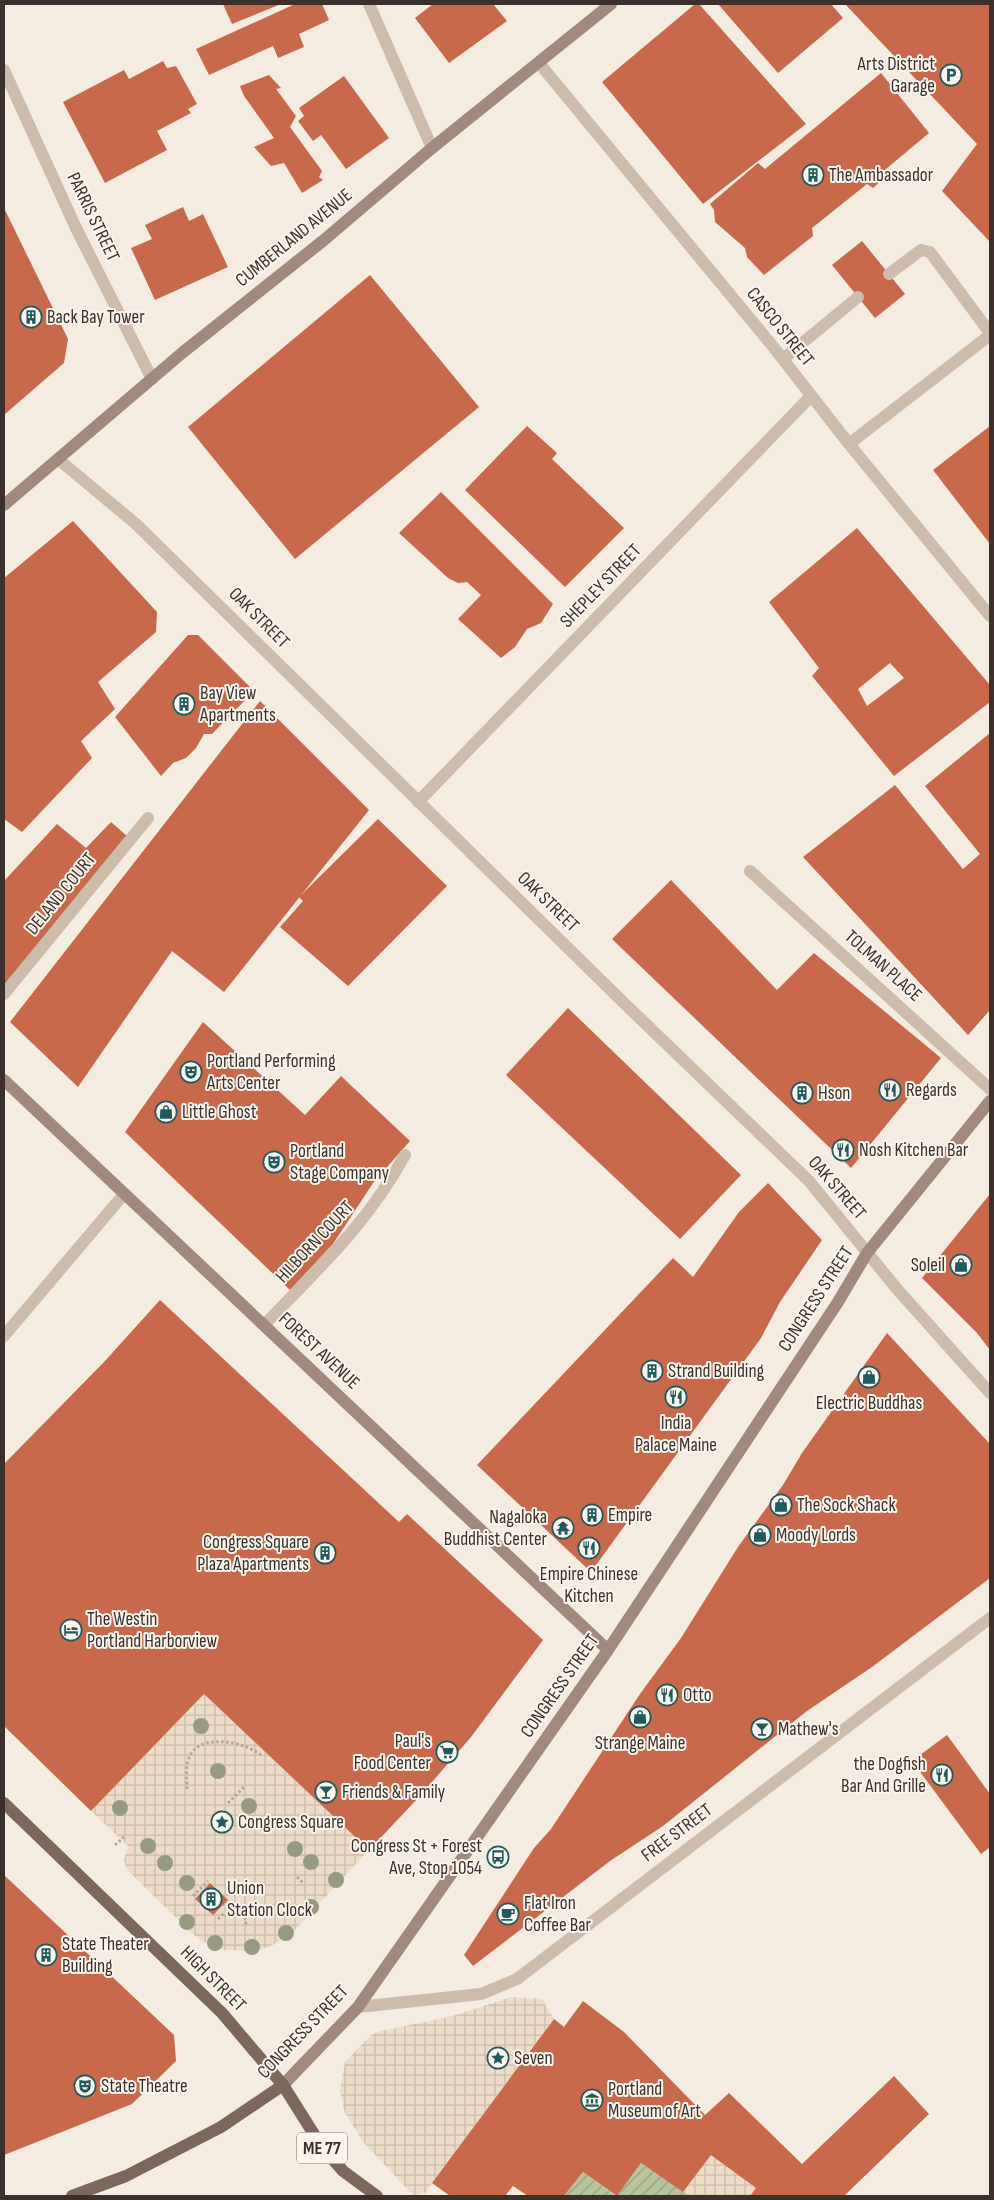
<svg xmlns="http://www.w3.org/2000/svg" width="994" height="2200" viewBox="0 0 994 2200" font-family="'Sofia Sans Condensed',sans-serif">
<defs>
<pattern id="garden-furrows" width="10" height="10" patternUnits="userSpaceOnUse" patternTransform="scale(1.25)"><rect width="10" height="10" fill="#b8c4a0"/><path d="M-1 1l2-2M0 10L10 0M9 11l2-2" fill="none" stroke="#97a083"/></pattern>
<pattern id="plaza-grid" width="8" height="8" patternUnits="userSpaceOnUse" patternTransform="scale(1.25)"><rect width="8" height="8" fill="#ecdcc8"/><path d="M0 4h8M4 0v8" fill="none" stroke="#cbbdac"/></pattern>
</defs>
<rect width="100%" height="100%" fill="#f4ebe1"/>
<g fill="url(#garden-furrows)">
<path d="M641,2163L690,2196H617Z"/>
<path d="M583,2172L616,2196H564Z"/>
</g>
<g fill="url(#plaza-grid)">
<path d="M204,1694L369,1850L292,1933L269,1947L252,1951L224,1950L200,1940L192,1933L127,1870L124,1861L126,1852L129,1847L91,1811Z"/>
<path d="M511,1997L542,1999L554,2019L425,2193L413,2195L364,2143L345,2113L340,2091L345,2062L371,2035L380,2031L453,2016Z"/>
<path d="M711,2155L756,2188L751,2195L690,2196L683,2192Z"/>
</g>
<g fill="#c8694b" fill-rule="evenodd">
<path d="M223,4H281L232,24Z"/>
<path d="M295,4H322L329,20L299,34L304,47L278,58L273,46L209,75L196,49Z"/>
<path d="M433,4H493L507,21L449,63L415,18Z"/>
<path d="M695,4H699L806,124L703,204L602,82Z"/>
<path d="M718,4H831L843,18L778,73Z"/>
<path d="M845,4H988L990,7V242L942,191L977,144Z"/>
<path d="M163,61L167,68L176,66L197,104L188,109L191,113L157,131L167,150L105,183L63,102L124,70L129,79Z"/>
<path d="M881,73L929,133L880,174L885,177L873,188L867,184L812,228L813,236L764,275L747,257L745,248L715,222L714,210L710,204L758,163L765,169Z"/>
<path d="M269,75L281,88L276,89L296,116L290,127L322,171L319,177L323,180L302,193L284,163L271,166L254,147L274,138L244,96L240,86Z"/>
<path d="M344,76L389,138L346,169L321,135L313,141L298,121L304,116L299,108Z"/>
<path d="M183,207L189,221L203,214L228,267L155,300L131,248L152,239L145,225Z"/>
<path d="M4,208L68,339L64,363L4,415Z"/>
<path d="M862,241L905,294L875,318L832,265Z"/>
<path d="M370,275L479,407L295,559L188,427Z"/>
<path d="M527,426L557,453L552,459L624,528L565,587L465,490Z"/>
<path d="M990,426V544L933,470Z"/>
<path d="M441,492L553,604L541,623L527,629L515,647L501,658L458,619L481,595L467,582L458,583L448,578L399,533Z"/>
<path d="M73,521L157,612L156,632L98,682L115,709L81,741L92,758L22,832L4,819V578Z"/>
<path d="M857,528L990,685V702L894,776L812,676L819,668L769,602ZM890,663L904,678L867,706L858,689Z"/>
<path d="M188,635H198L254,691L212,734H204L196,748L186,758L173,763L161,776L115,717Z"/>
<path d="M260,701L369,810L224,992L172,951L78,1087L10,1022Z"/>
<path d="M990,733V1010L968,1035L803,857L895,785L963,869L980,854L925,786Z"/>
<path d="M378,819L447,886L348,986L280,927L303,901L299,897Z"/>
<path d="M111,822L127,836L4,988V881L57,824L86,848Z"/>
<path d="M671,880L777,990L814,953L941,1058L851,1168L612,939Z"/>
<path d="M568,1008L741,1175L680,1239L506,1075Z"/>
<path d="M203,1022L305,1115L341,1076L410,1141L373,1183L333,1244L290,1290L125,1132Z"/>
<path d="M768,1183L822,1240L780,1302L761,1338L591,1572L477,1465L673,1258L693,1277L739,1212Z"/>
<path d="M990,1194V1350L977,1333L922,1278Z"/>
<path d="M160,1300L399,1522L407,1514L543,1640L471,1737L419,1797L369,1850L204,1694L91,1811L4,1726V1464L104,1362Z"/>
<path d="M887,1333L990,1444V1578L872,1667L807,1711L663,1826L610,1861L473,1966L464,1955L534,1848L551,1829L640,1694L681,1638L738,1547L783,1485L802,1453Z"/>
<path d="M947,1735L990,1794V1847L981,1854L912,1761Z"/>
<path d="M4,1875L174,2035L176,2061L132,2104L4,2155Z"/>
<path d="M210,1883L228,1900L213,1915L195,1899Z"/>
<path d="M583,2001L624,2032L705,2115L729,2093L802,2164L894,2076L929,2114L844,2196H750L756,2188L711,2155L683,2192L641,2163L617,2196L583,2172L564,2196H528L513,2186L505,2196H450L432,2183L554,2019L564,2027Z"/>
</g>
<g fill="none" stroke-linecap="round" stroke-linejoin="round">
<g stroke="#b9a596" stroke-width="3" stroke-dasharray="2.5 2.5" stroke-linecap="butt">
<path d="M187,1789C187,1777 184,1762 193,1751C207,1734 248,1743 262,1756"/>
<path d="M228,1803L245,1786"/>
<path d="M115,1845L124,1837"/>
<path d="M297,1877L304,1884"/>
<path d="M193,1896L208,1881"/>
<path d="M268,1907L274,1915"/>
<path d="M245,1917L246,1925"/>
<path d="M218,1919L224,1913"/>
</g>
<g stroke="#cdbbac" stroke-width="12">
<path d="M889,274L921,250L930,252L990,333"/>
<path d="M783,359L858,297"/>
<path d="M849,444L990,335"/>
<path d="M750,871L990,1089"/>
<path d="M4,994L148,818"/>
<path d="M264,1325C317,1270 368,1223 405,1155"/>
<path d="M4,1336L124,1194"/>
</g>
<g stroke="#cdbbac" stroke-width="12">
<path d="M369,4L432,148"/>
<path d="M539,63L775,349L849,444L990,616"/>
<path d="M4,70L76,228L152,379"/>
<path d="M58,459L136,524L626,1005L809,1181L897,1289L990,1393"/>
<path d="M418,802L811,396"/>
<path d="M358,2007L481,1994L517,1979L990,1618"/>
</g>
<g stroke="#a18a7d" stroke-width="12">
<path d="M4,505L182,353L324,240L432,148L611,4"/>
<path d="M4,1080L608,1650"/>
<path d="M283,2085L358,2007L608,1650L838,1302L867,1253L990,1101"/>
</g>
<g stroke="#7d675c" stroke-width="12">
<path d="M4,1803L222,2013L283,2085L322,2147L343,2171L377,2196"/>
<path d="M72,2196L126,2176L221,2127L283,2085"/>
</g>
</g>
<g fill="#969b7f">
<circle cx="201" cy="1726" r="8"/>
<circle cx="218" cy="1771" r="8"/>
<circle cx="249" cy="1806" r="8"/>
<circle cx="120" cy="1808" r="8"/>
<circle cx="148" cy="1846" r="8"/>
<circle cx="295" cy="1849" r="8"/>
<circle cx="311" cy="1862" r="8"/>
<circle cx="165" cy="1863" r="8"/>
<circle cx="336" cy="1880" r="8"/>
<circle cx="187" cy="1883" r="8"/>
<circle cx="311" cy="1907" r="8"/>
<circle cx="187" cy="1922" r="8"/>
<circle cx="286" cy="1933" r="8"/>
<circle cx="215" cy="1943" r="8"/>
<circle cx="252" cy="1947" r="8"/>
</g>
<defs>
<g id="parking-ring" transform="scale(1.125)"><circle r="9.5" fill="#fbf5ee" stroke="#1f5a5e" stroke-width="1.5"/><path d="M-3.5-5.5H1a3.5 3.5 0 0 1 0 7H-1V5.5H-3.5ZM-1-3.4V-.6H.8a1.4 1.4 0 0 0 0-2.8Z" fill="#1f5a5e"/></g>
<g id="building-ring" transform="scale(1.125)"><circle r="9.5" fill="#fbf5ee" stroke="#1f5a5e" stroke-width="1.5"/><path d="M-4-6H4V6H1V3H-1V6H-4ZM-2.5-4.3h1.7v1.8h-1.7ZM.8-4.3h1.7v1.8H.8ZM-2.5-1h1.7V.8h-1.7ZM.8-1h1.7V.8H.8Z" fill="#1f5a5e"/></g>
<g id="theatre-ring" transform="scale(1.125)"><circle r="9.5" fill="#fbf5ee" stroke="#1f5a5e" stroke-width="1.5"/><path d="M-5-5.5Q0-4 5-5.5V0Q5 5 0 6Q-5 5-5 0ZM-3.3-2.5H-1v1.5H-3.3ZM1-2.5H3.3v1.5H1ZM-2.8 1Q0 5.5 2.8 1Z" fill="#1f5a5e"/></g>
<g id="restaurant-ring" transform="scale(1.125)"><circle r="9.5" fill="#fbf5ee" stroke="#1f5a5e" stroke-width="1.5"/><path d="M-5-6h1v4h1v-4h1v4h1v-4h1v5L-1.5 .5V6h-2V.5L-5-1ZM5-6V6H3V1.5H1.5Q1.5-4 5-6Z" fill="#1f5a5e"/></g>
<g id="shop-ring" transform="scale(1.125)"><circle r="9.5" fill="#fbf5ee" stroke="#1f5a5e" stroke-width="1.5"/><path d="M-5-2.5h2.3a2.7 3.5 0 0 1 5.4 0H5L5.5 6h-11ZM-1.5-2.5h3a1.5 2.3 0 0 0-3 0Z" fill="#1f5a5e"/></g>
<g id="temple-ring" transform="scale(1.125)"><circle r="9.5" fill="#fbf5ee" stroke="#1f5a5e" stroke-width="1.5"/><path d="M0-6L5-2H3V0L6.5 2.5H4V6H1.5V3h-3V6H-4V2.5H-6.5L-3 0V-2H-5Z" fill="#1f5a5e"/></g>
<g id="hotel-ring" transform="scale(1.125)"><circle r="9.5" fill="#fbf5ee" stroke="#1f5a5e" stroke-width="1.5"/><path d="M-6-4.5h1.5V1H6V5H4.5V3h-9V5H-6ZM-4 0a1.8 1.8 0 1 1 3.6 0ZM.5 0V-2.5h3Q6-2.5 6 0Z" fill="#1f5a5e"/></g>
<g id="bar-ring" transform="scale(1.125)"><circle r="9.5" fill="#fbf5ee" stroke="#1f5a5e" stroke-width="1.5"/><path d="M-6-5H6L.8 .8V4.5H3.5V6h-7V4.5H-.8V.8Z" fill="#1f5a5e"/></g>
<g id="supermarket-ring" transform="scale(1.125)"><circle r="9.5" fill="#fbf5ee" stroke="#1f5a5e" stroke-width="1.5"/><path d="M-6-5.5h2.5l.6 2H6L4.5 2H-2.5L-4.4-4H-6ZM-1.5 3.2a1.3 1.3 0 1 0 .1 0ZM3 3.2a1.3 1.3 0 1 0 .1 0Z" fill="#1f5a5e"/></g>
<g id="sight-ring" transform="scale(1.125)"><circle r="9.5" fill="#fbf5ee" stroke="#1f5a5e" stroke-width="1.5"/><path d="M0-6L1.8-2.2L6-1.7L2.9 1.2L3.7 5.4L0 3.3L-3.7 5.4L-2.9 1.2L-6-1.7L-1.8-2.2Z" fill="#1f5a5e"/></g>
<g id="bus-ring" transform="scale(1.125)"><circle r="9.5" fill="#fbf5ee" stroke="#1f5a5e" stroke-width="1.5"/><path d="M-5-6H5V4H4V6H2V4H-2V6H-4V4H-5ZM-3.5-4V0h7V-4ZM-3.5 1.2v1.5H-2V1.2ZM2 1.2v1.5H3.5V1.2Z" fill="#1f5a5e"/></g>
<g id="cafe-ring" transform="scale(1.125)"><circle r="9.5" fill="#fbf5ee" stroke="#1f5a5e" stroke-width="1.5"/><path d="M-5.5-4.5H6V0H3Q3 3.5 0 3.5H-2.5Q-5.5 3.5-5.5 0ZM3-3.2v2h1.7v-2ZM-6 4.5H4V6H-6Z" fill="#1f5a5e"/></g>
<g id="museum-ring" transform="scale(1.125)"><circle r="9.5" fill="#fbf5ee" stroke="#1f5a5e" stroke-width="1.5"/><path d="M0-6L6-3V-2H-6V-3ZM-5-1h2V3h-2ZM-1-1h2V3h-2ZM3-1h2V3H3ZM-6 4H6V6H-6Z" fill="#1f5a5e"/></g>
</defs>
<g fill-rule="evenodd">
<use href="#parking-ring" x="951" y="75"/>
<use href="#building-ring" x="813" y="175"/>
<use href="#building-ring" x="31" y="317"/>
<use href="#building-ring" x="184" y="704"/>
<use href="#theatre-ring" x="191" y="1072"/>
<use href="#restaurant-ring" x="890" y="1090"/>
<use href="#building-ring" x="802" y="1093"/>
<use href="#shop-ring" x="166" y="1112"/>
<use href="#restaurant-ring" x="843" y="1150"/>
<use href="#theatre-ring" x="274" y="1162"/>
<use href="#shop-ring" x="961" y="1265"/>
<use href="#building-ring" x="652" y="1371"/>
<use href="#shop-ring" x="869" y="1377"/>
<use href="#restaurant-ring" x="676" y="1397"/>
<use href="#shop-ring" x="781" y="1505"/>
<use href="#building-ring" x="592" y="1515"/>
<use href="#temple-ring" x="563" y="1528"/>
<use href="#shop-ring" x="760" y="1535"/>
<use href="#restaurant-ring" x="589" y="1548"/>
<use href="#building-ring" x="325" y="1553"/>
<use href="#hotel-ring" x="71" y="1630"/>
<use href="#restaurant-ring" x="667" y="1695"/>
<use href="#shop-ring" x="640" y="1717"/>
<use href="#bar-ring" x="762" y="1729"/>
<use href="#supermarket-ring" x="447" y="1752"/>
<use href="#restaurant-ring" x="942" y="1775"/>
<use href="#bar-ring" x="326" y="1792"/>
<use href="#sight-ring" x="222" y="1822"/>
<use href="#bus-ring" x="498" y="1857"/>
<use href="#building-ring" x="211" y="1899"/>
<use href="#cafe-ring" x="508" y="1914"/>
<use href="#building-ring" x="46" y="1955"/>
<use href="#sight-ring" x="498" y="2058"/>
<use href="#theatre-ring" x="85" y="2086"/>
<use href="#museum-ring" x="592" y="2100"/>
</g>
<g text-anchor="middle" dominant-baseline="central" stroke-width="4" stroke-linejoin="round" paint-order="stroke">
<rect fill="#fbf5ee" stroke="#756b66" stroke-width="1" x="297" y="2132.5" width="50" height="31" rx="4"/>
<g font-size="18" font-weight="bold" fill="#3b302b">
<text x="322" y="2148">ME 77</text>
</g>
<g font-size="19" fill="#3b302b" stroke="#fbf5ee" text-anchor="start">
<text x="935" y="64" text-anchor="end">Arts District<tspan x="935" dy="22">Garage</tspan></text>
<text x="829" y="175">The Ambassador</text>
<text x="47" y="317">Back Bay Tower</text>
<text x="200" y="693">Bay View<tspan x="200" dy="22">Apartments</tspan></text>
<text x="207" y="1061">Portland Performing<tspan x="207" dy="22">Arts Center</tspan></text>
<text x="906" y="1090">Regards</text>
<text x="818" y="1093">Hson</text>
<text x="182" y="1112">Little Ghost</text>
<text x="859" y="1150">Nosh Kitchen Bar</text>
<text x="290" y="1151">Portland<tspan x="290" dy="22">Stage Company</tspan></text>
<text x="945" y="1265" text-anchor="end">Soleil</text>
<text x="668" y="1371">Strand Building</text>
<text x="869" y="1403" text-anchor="middle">Electric Buddhas</text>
<text x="676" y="1423" text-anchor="middle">India<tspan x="676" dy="22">Palace Maine</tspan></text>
<text x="797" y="1505">The Sock Shack</text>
<text x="608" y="1515">Empire</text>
<text x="547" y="1517" text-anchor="end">Nagaloka<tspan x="547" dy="22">Buddhist Center</tspan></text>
<text x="776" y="1535">Moody Lords</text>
<text x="309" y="1542" text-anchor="end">Congress Square<tspan x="309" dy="22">Plaza Apartments</tspan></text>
<text x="589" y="1574" text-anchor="middle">Empire Chinese<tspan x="589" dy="22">Kitchen</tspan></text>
<text x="87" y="1619">The Westin<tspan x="87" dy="22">Portland Harborview</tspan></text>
<text x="683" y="1695">Otto</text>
<text x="778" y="1729">Mathew's</text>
<text x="431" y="1741" text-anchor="end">Paul's<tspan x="431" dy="22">Food Center</tspan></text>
<text x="640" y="1743" text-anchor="middle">Strange Maine</text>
<text x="926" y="1764" text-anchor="end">the Dogfish<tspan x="926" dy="22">Bar And Grille</tspan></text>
<text x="342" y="1792">Friends &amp; Family</text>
<text x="238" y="1822">Congress Square</text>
<text x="482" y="1846" text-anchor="end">Congress St + Forest<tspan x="482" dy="22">Ave, Stop 1054</tspan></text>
<text x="227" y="1888">Union<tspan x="227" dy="22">Station Clock</tspan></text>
<text x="524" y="1903">Flat Iron<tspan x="524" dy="22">Coffee Bar</tspan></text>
<text x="62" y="1944">State Theater<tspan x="62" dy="22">Building</tspan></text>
<text x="514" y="2058">Seven</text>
<text x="101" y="2086">State Theatre</text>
<text x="608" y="2089">Portland<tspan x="608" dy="22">Museum of Art</tspan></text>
</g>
<g font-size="19" fill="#3b302b" stroke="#fbf5ee">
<text transform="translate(93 217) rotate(64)">PARRIS STREET</text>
<text transform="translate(294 238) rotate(-39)">CUMBERLAND AVENUE</text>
<text transform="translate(780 327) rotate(51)">CASCO STREET</text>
<text transform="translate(601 586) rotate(-46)">SHEPLEY STREET</text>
<text transform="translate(259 618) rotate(45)">OAK STREET</text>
<text transform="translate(61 894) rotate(-51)">DELAND COURT</text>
<text transform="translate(548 902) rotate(44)">OAK STREET</text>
<text transform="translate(883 966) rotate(42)">TOLMAN PLACE</text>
<text transform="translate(837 1188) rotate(49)">OAK STREET</text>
<text transform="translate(315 1242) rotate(-47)">HILBORN COURT</text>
<text transform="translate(816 1299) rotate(-57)">CONGRESS STREET</text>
<text transform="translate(319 1351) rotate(43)">FOREST AVENUE</text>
<text transform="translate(560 1686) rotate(-55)">CONGRESS STREET</text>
<text transform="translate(677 1833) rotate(-37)">FREE STREET</text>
<text transform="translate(213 1979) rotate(45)">HIGH STREET</text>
<text transform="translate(303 2032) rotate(-46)">CONGRESS STREET</text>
</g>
</g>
<rect width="994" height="2200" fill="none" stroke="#3b302b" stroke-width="10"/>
</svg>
